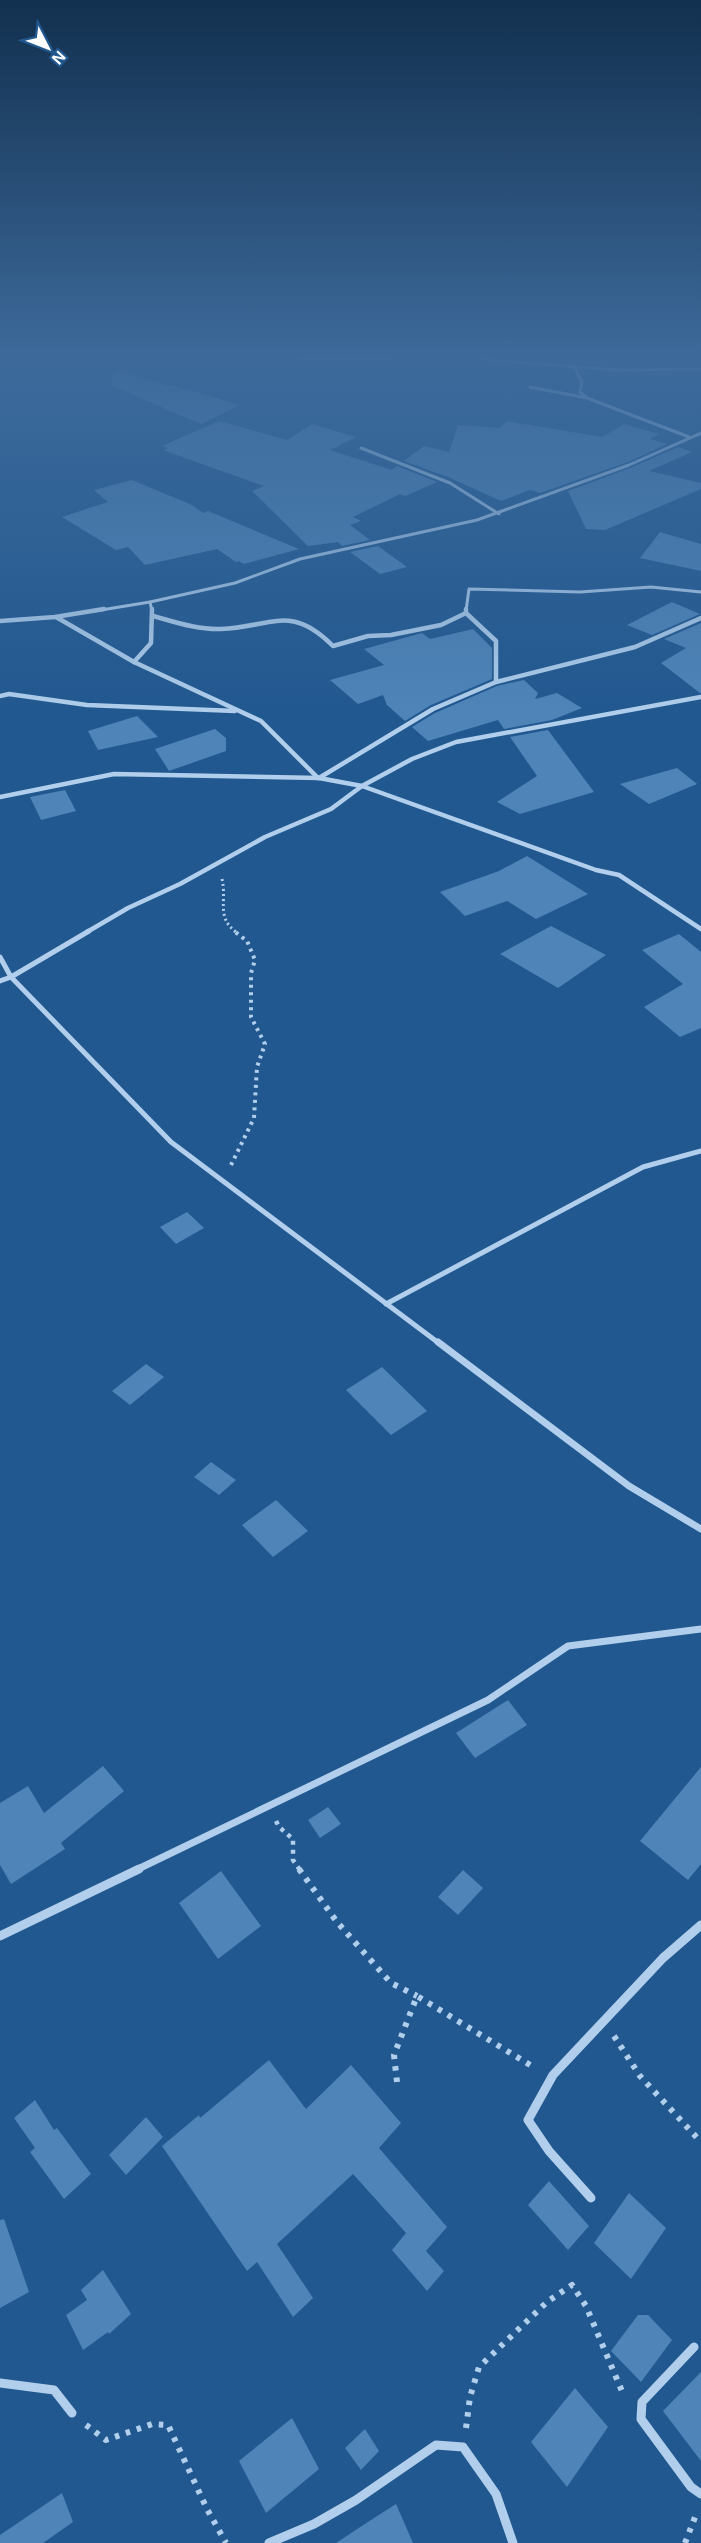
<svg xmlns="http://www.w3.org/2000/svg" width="701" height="2543" viewBox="0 0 701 2543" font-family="Helvetica,sans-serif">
<rect width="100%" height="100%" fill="#21588f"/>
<g fill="#4e84b8">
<path d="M116,369L168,386L172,385L240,405L201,424L110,385Z"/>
<path d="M219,421L287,440L312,424L356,437L330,450L392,470L397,466L437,482L405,496L400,494L353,517L361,521L350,525L370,540L342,546L338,542L308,546L252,491L264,486L163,450L168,448L162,446Z"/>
<path d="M507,421L602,437L624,424L659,434L650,439L667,444L628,462L540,493L530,490L501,501L448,477L404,461L424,446L449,452L458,425L500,428Z"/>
<path d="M678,447L692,452L649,471L701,483V489L605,530L586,529L568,491L630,468Z"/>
<path d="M132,480L192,505L203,513L208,511L299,549L244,564L239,561L236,562L217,549L145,565L128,547L116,550L62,517L108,502L94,490Z"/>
<path d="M660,532L701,544V571L640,558Z"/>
<path d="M378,546L407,567L380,574L350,552Z"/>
<path d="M672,602L700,614L652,635L627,625Z"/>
<path d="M701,623V693H700L661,663L686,648L664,639Z"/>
<path d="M473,629L492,648V679L431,705L405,721L387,705L383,695L358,704L330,680L384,665L364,649L422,633L430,639Z"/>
<path d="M524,680L538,693L535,699L557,693L582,708L552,720L504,729L498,720L428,741L412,727L435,713L497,686Z"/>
<path d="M137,716L158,737L98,750L88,731Z"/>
<path d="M215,729L226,738V751L169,771L155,749Z"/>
<path d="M548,730L594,792L520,814L497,802L537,776L510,737Z"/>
<path d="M677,768L697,784L649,804L620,784Z"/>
<path d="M65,790L76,811L41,820L30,797Z"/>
<path d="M527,856L588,894L536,919L507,901L465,916L440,892L499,871Z"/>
<path d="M551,926L606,955L558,988L500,954Z"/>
<path d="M679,934L701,952V1028L680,1037L644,1007L683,984L642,950Z"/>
<path d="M187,1212L204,1228L176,1244L160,1227Z"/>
<path d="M146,1364L164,1377L130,1405L112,1391Z"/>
<path d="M382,1367L427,1411L391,1435L346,1390Z"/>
<path d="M211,1462L236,1480L219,1495L194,1477Z"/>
<path d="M276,1500L308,1531L273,1557L242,1525Z"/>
<path d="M508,1700L527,1725L475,1758L456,1733Z"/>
<path d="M103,1766L124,1791L61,1843L65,1849L11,1884L0,1865V1803L28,1786L44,1813Z"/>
<path d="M701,1767V1864L688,1880L640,1841Z"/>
<path d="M328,1807L341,1824L320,1838L308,1820Z"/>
<path d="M463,1870L483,1888L458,1915L438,1897Z"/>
<path d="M221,1871L261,1926L218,1959L179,1903Z"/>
<path d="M269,2060L306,2109L351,2065L401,2123L379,2148L447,2227L426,2251L444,2271L427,2291L392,2250L406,2233L353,2174L277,2244L313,2298L293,2317L257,2262L247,2271L162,2146L199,2115L200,2118Z"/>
<path d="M35,2100L54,2130L57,2128L91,2174L64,2199L30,2152L35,2148L14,2118Z"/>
<path d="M146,2117L163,2137L126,2175L109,2155Z"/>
<path d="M549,2181L589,2226L568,2250L528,2205Z"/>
<path d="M629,2193L666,2228L631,2279L594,2243Z"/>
<path d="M4,2219L29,2292L0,2308V2220Z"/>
<path d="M103,2270L131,2314L109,2334L108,2332L83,2350L66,2315L87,2300L81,2290Z"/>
<path d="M638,2315H648L672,2340L641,2382L611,2351Z"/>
<path d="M701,2372V2461L663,2411Z"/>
<path d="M575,2388L608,2427L567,2487L531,2442Z"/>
<path d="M292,2418L319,2469L266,2513L239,2461Z"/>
<path d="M365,2429L379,2451L361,2470L345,2448Z"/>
<path d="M62,2493L73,2522L43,2543H0V2535Z"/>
<path d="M396,2504L413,2543H336L374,2518Z"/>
</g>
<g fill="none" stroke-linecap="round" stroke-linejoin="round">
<path stroke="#b1cfec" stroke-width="3" stroke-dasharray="2 3" stroke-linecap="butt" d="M222,879C227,901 216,917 236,932"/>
<path stroke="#b1cfec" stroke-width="4" stroke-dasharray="3 4.5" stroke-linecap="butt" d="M231,1165L254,1118L257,1067L265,1044L251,1017V973L255,960L247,941L234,931"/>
<path stroke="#b1cfec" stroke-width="4.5" stroke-dasharray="4 5" stroke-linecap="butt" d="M276,1821L279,1827L293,1839V1860L300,1870"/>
<g stroke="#b1cfec" stroke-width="6" stroke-dasharray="4.5 7" stroke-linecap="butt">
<path d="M299,1869L337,1922L391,1983L417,1996"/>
<path d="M614,2036L640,2076L701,2142"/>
<path d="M397,2082L394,2055L417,1996L535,2068"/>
<path d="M86,2425L106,2440L152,2424L168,2425L207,2509L226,2543"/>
<path d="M466,2428L470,2397L479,2367L547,2302L572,2285L586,2306L624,2396"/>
<path d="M685,2543L697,2512"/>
</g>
<g stroke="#b1cfec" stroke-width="3">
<path d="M300,359H395"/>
<path d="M477,359L617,370L701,369"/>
<path d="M574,368L582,381L580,392L586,397"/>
<path d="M530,387L587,398L689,437"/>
<path d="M361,448L450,483L499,514"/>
<path d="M150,602L152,611"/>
<path d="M95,611L150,602L235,583L300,559L477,520L629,465L701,433"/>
<path d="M466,611L469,589L580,592L651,587L701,592"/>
</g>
<g stroke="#b1cfec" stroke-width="4.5">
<path d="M466,609V613L496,641V682"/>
<path d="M153,616C175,622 198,630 221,629C272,627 290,603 333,646L368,636L391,635L441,625L466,613"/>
<path d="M56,617L134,662L261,721L318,778"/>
<path d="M0,621L55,617L104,609"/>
<path d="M134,662L151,643L152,609"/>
<path d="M0,696L9,694L87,705L235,711"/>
<path d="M319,778L433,709L496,682L635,647L701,618"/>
<path d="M0,797L114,774L319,778L362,786L596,870L619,875L701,929"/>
<path d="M87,932L128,908L180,884L265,837L331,809L362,786L412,759L456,742L701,697"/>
</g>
<g stroke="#b1cfec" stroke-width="5">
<path d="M0,957L11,977L171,1142L440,1344"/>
<path d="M0,981L11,977L89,931"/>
<path d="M386,1304L643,1167L701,1151"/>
</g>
<g stroke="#b1cfec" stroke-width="7">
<path d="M438,1342L629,1486L701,1529"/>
<path d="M136,1870L488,1700L568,1646L701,1629"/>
</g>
<g stroke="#b1cfec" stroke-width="9">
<path d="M0,1936L139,1869"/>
<path d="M591,2198L549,2151L528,2120L553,2075L663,1958L701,1925"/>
<path d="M694,2347L642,2402L641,2419L691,2487L701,2494"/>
<path d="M0,2383L54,2390L72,2413"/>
<path d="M269,2543L314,2524L356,2500L436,2445L463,2447L496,2494L513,2543"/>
</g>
</g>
<linearGradient id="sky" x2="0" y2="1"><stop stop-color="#12304f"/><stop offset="0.5" stop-color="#3d6a9b"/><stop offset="1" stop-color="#3d6a9b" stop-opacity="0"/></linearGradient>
<rect width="701" height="715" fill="url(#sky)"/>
<g transform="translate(48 48) rotate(132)" stroke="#21588f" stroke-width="4.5" paint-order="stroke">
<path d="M0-4.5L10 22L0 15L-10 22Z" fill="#ffffff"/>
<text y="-9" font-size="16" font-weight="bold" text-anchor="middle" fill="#ffffff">N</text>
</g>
</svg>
